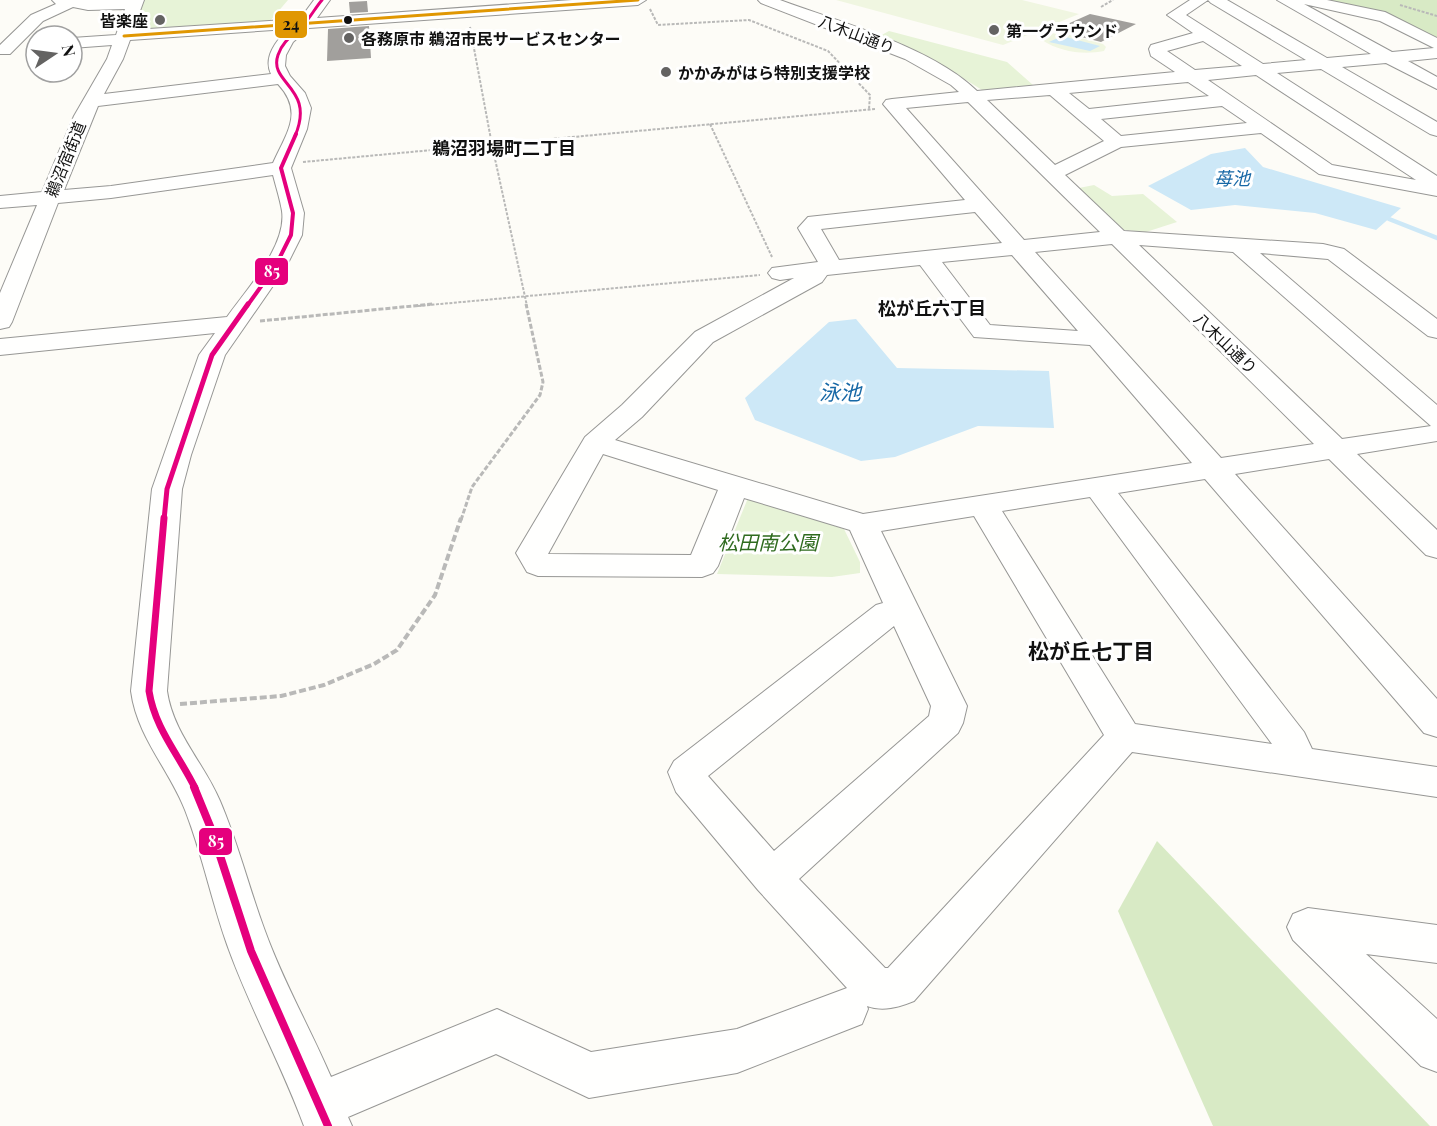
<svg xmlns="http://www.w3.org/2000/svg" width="1437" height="1126" viewBox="0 0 1437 1126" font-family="'Playfair Display','Noto Sans JP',serif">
<rect width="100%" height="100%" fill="#fdfcf7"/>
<g fill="#e7f3d7">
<path d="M144,0H288L270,21L135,29Z"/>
<path d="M889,31L1007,62L1033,85L982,90L931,58L878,37Z"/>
<path d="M1094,185L1112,196L1143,194L1177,222L1146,232L1124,230L1079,188Z"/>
<path d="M748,498L844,529L860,562V573L832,577L717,574Z"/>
</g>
<g fill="#d8eac5">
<path d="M1308,0H1437V41L1390,17Z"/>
<path d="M1157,841L1430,1126H1213L1118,911Z"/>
</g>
<g fill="#f0f6e1">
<path d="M836,0H1022L1079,14L1003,45Z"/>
<path d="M1058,32L1103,44L1106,47L1104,51C1083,55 1060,52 1042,40L1048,35Z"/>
</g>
<g fill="#cde8f7">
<path d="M1062,36L1100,46L1090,51L1049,42Z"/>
<path d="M1245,148L1263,167L1401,208L1376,230L1315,213L1235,205L1191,210L1148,186L1211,154Z"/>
<path d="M856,319L897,368L1049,371L1054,428L978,426L895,457L861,461L755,420L745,398L829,322Z"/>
</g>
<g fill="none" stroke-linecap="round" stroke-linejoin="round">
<path stroke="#cde8f7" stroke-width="4.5" d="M1389,219L1437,238"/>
</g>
<g fill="#a19f9c">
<path d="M367,1L368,12L350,13L349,2Z"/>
<path d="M1090,14L1136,24L1101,42L1054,30Z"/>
<path d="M369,26L371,58L327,61L328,29Z"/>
</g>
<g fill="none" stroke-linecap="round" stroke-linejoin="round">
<g stroke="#979795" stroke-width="2">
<g id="minor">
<path d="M52,0H144L133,30L300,19L314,0H330L317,18L572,0H646L638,5L309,28L293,42L286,55L285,66L290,76L305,93L311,108L307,129L291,168L304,213L302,235L286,267L225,355L191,455L182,489L167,691C173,733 204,763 220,801C238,843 249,888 265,931C283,981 310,1028 331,1077L497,1009L591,1052L737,1029L847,988L758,890L676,792L668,772L674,761L876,605L883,603L850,530L744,498L718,566L713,573L702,577L538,576L527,572L516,553L585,437L622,405L695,332L794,278L780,280L772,278L768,273L772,268L818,262L798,228L808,217L965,200L883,104L886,100L892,99L959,92L951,85L905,59L761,3L758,0H780C840,22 932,47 977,91L1175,72L1151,56L1149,49L1151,45L1193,33L1167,15L1190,0H1227L1327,58L1371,54L1277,0H1327L1385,12L1437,38V58L1408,61L1437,77V89L1386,63L1342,67L1437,122V136L1430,134L1321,69L1277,73L1437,176V196L1319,174L1261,133L1121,147L1065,175L1124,231L1323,244L1344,249L1437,319V338L1428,336L1328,259L1260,253L1437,405V441L1357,454L1437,530V558L1426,555L1329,459L1235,474L1437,699V737L1424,733L1205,479L1118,493L1304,732L1312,749L1437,767V797L1132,752L914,1001C899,1007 883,1012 867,1006L868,1009L862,1024L737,1073L589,1098L496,1054L348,1117L352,1126H304C282,1066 251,1010 229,950C212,904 203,856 185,810C169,769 137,737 131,691L152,489L199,355L215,333L0,355V339L227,317C246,290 287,246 282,211C280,199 276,187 273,175L111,198L58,203L12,322L9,327L0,329V293L37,205L0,208V196L42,192L74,116L107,59L112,45L72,48V38L116,35L125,9L88,10L73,7L43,21L10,54H0V45L31,15L56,4ZM1208,0L1211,3L1306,60L1263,64L1186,15ZM1304,4L1380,21L1434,48L1392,52ZM288,29C276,41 263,57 271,74L104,94L123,59L130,40ZM1203,41L1242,66L1195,70L1167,51ZM1256,75L1416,180L1332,165L1208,80ZM1188,82L1209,96L1089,109L1069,93ZM278,84C304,112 287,132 273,163L111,186L64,190L98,106ZM1050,95L1104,141L1055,165L987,100ZM968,102L1100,232L1024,240L906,108ZM1222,106L1247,123L1121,136L1101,119ZM975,212L1002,243L839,260L821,229ZM1112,244L1314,444L1221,458L1035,252ZM1139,245L1233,252L1431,426L1342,439ZM1012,255L1078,331L990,325L942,262ZM920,265L974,337L1090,345L1192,463L863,514L615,440L642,417L713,342L822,282L827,275ZM603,454L718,490L691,555L548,554ZM1090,497L1272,744L1135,724L1002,511ZM974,516L1104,735L888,968H885L799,879L958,733L963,723L967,706L881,531ZM894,626L931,706L929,716L774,851L708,776Z"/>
<path d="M1308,908L1437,925V963L1366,954L1437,1019V1072L1421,1066L1293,940L1287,927L1293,914Z"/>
</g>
</g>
<g stroke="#b9b9b8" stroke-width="2" stroke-dasharray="3 1.5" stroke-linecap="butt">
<path d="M1400,5L1437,16"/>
<path d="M1101,7L1113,0"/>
<path d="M650,9L658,25L749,20L828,51L870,95L869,109"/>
<path d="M470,27L492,145L527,306"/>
<path d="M710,124L772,257"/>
<path d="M303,162L875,109"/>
<path d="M418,306L760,275"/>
</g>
<g stroke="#b9b9b8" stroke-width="3" stroke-dasharray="5 2" stroke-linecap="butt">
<path d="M260,321L433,304"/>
<path d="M461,520L472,487L540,395L543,382L526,304"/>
</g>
<path stroke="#b9b9b8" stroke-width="4" stroke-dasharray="7 3" stroke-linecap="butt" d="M180,704L281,696L324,685L374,664L397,650L435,595L461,518"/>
<use href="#minor" fill="#fffffe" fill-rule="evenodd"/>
<g stroke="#fff" stroke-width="5">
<path id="bus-1-far4" d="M295,136C316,87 268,84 278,55C283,40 295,34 305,23C311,16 316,7 322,0"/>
</g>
<g stroke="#fff" stroke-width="7">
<path id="bus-1-far3" d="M247,306L275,267L291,235L293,213L281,168L296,134"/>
</g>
<g stroke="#fff" stroke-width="9">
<path id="bus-1-far2" d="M164,520L167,489L212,355L248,304"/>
</g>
<g stroke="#fff" stroke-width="11">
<path id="bus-1-far1" d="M164,518L149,691C155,729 179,755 195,788"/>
</g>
<g stroke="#fff" stroke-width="13">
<path id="bus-1" d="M194,787L212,831L251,951L328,1126"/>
</g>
<g stroke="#fff" stroke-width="5">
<path id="bus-2" d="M124,36L638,0"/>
</g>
<use href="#bus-1-far4" stroke="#e5007d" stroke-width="3"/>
<use href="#bus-1-far3" stroke="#e5007d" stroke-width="4"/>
<use href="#bus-1-far2" stroke="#e5007d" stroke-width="5"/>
<use href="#bus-1-far1" stroke="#e5007d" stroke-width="7"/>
<use href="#bus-1" stroke="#e5007d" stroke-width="8"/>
<use href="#bus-2" stroke="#e09702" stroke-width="3"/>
</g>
<g fill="#646362" stroke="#fff" stroke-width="2">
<circle cx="160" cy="20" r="6"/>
<circle cx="994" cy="30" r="6"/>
<circle cx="349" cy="38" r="6"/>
<circle cx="666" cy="72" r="6"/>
</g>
<circle fill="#111" stroke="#fff" stroke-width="2" cx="348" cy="20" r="5"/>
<g text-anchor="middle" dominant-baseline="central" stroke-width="6" stroke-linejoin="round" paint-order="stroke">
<g font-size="16" font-weight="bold" fill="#111" stroke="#fff" text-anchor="start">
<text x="148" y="20" text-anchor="end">皆楽座</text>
<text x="1006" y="30">第一グラウンド</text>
<text x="361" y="38">各務原市 鵜沼市民サービスセンター</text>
<text x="678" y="72">かかみがはら特別支援学校</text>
</g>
<g font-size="16" fill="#111" stroke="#fff">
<text transform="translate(857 34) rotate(21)">八木山通り</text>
<text transform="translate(65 159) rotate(-68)">鵜沼宿街道</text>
<text transform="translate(1226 343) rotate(44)">八木山通り</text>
</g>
<g font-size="18" font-weight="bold" fill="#111" stroke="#fff">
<text x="504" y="148">鵜沼羽場町二丁目</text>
<text x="932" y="308">松が丘六丁目</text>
</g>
<g font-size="18" font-style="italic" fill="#1768a6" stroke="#fff">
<text x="1232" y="178">苺池</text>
</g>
<g font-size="20" font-style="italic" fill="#2f6b1f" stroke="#fff">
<text x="768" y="541">松田南公園</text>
</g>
<g font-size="21" font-style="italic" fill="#1768a6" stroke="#fff">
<text x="840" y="391">泳池</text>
</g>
<g font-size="21" font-weight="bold" fill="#111" stroke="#fff">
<text x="1091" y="650">松が丘七丁目</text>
</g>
</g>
<g stroke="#fff" stroke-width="2">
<rect x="274" y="10" width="34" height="29" rx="6" fill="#e09702"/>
<rect x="254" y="257" width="35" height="29" rx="6" fill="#e5007d"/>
<rect x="198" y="827" width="35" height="29" rx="6" fill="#e5007d"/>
</g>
<g font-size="16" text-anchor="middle" font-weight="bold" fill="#fff">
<text x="272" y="277">85</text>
<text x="216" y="847">85</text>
</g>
<g font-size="16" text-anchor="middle" font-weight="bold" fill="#111">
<text x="291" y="30">24</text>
</g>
<g transform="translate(54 54) rotate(77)"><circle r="28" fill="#ffffff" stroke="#a0a0a0" stroke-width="1.5"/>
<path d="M0-4.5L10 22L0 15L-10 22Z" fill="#646362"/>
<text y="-9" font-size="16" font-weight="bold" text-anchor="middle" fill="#111111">N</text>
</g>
</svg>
